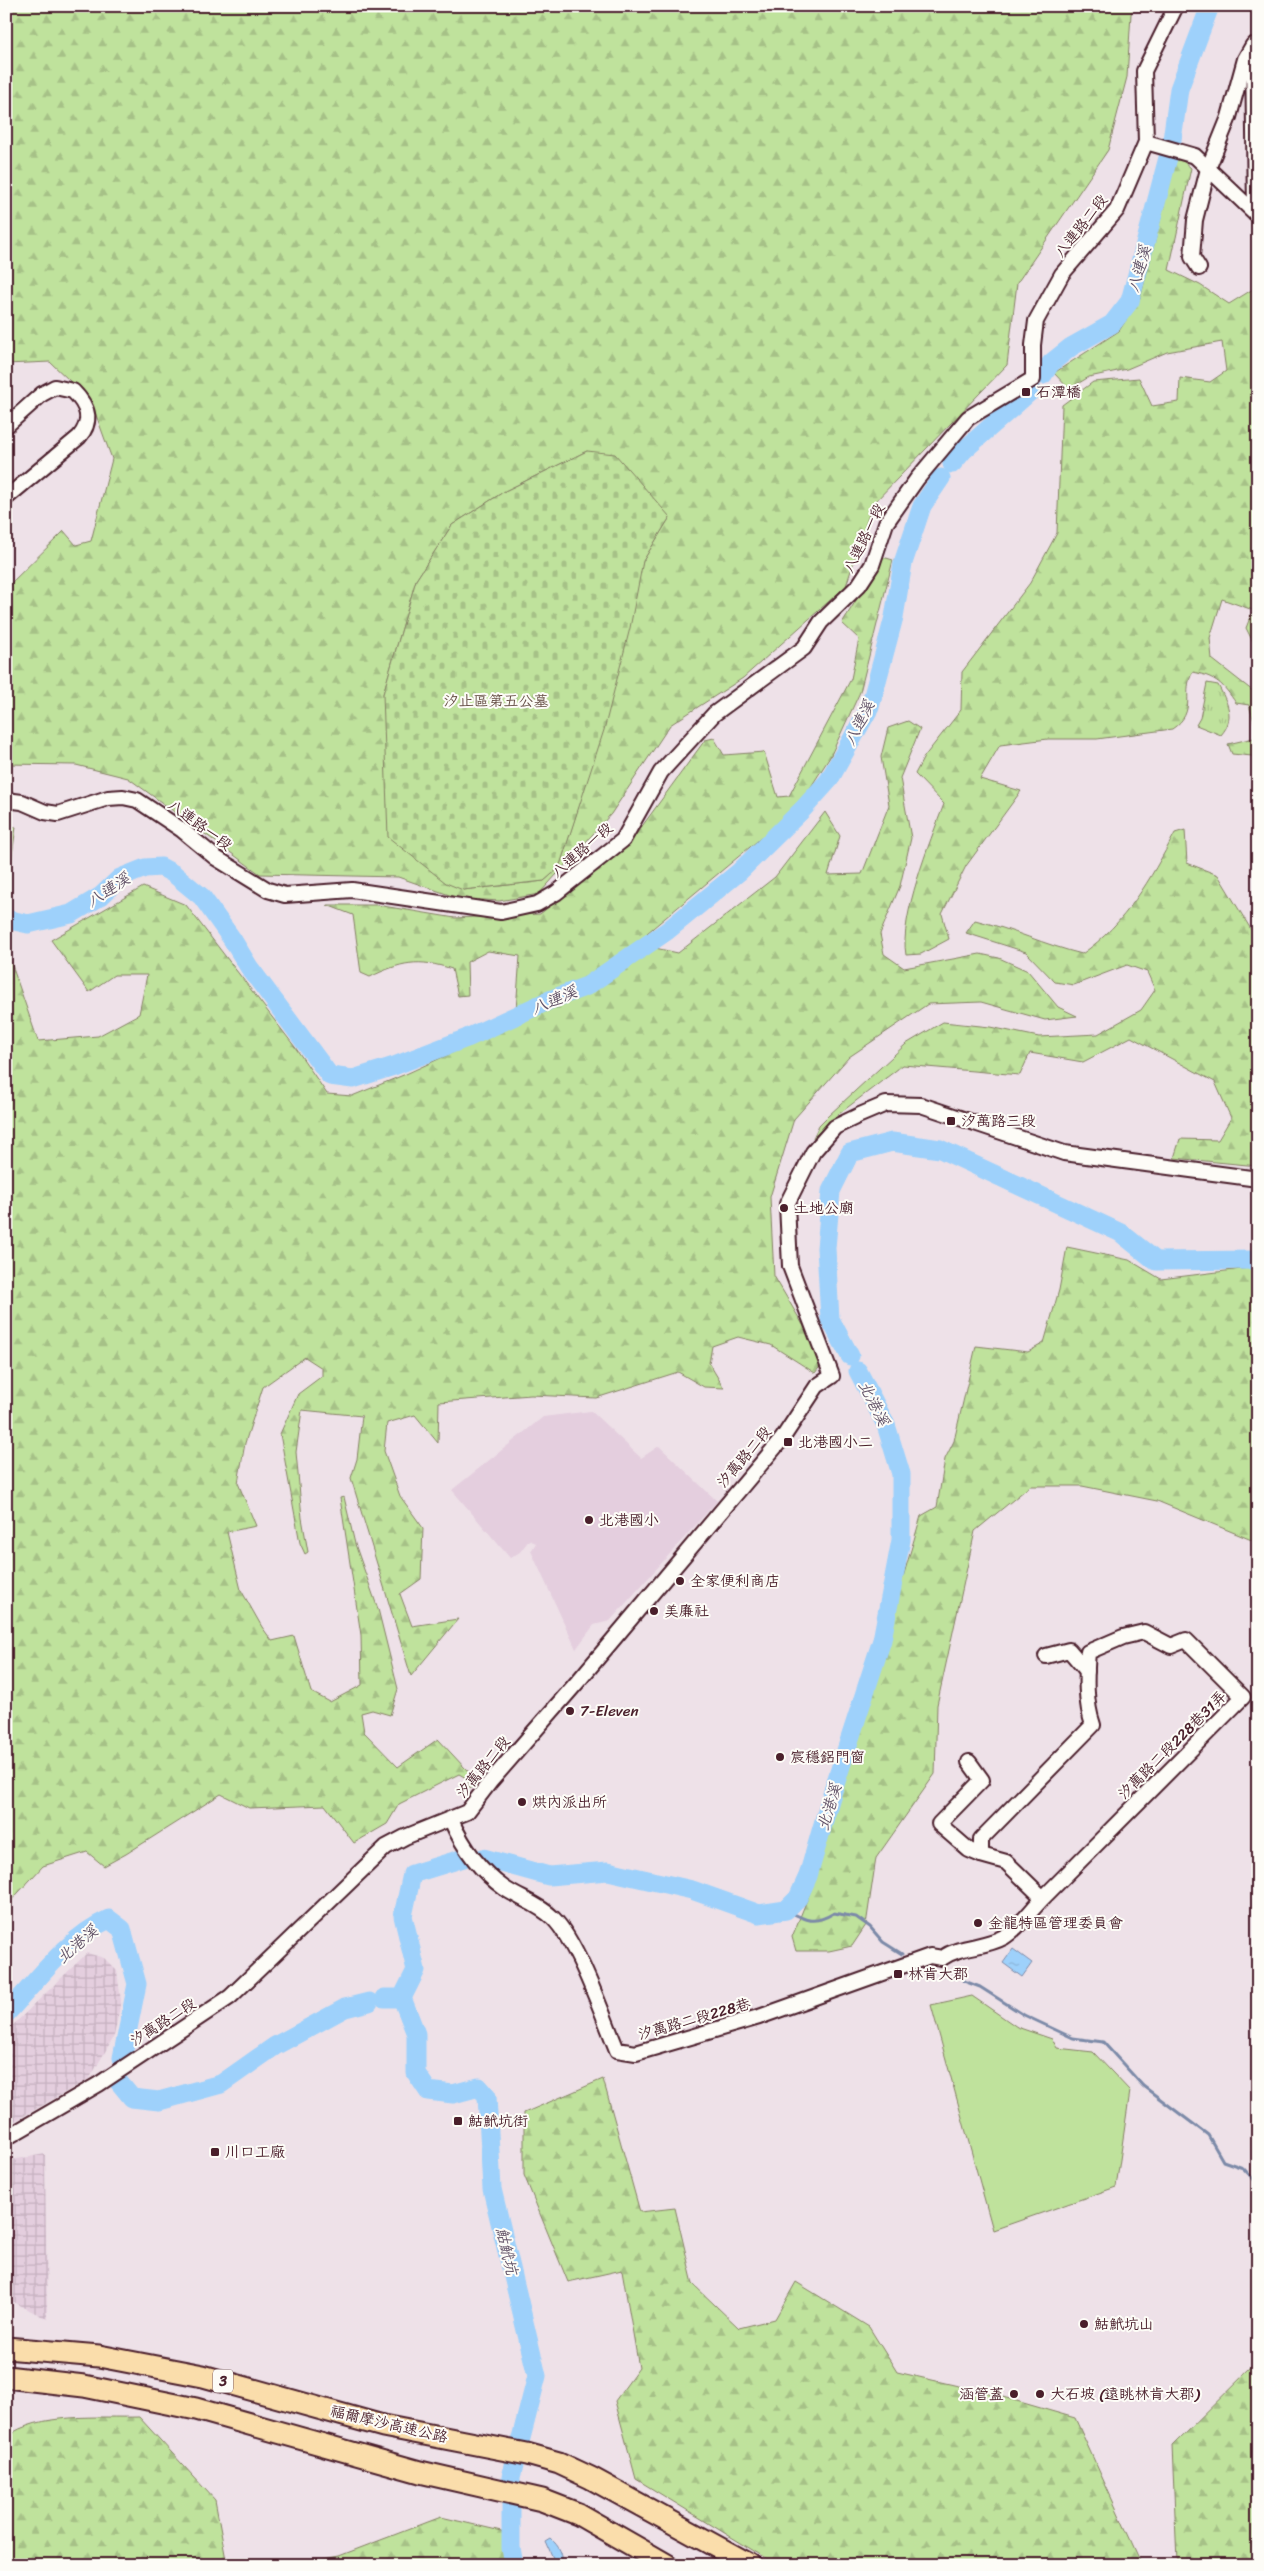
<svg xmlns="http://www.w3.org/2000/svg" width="1264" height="2571" viewBox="0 0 1264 2571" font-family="Sriracha,'LXGW WenKai TC',sans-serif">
<defs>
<pattern id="industrial-grid" width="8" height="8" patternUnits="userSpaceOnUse" patternTransform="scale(1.25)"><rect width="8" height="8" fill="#e4cede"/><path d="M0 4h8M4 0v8" fill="none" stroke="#c5b0bf"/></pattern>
<pattern id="forest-firs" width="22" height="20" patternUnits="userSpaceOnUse" patternTransform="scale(1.25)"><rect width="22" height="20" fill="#bfe29c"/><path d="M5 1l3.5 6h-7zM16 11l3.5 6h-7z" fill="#a6c187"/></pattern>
<pattern id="cemetery-stones" width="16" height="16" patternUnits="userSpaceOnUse" patternTransform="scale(1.25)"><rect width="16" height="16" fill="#bfe29c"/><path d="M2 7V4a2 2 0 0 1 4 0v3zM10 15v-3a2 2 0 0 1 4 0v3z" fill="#a6c187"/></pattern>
<pattern id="park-tufts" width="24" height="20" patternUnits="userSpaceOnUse" patternTransform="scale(1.25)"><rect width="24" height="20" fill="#bfe29c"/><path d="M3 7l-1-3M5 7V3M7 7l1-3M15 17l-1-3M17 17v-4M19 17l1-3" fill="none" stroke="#a6c187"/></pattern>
<pattern id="water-ripples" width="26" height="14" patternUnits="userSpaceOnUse" patternTransform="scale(1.25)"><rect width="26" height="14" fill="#9ed1fb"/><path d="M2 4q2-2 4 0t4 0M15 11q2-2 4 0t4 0" fill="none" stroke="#8ab3d7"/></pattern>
</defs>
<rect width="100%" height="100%" fill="#eee1e8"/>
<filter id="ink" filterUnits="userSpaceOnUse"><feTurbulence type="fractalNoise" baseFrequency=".02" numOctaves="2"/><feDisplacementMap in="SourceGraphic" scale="10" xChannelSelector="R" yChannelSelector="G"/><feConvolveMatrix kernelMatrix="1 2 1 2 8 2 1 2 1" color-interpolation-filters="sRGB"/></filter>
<g filter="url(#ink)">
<path fill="#e4cede" d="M591,1411L641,1458L659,1446L717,1501L610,1621L594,1625L576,1649L531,1551L536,1543L529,1540L520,1552L510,1558L452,1490L543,1417Z"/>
<g fill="url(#industrial-grid)">
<path d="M87,1953L104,1958L117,1971L121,2001L114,2036L90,2078L6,2126V2032Z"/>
<path d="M45,2154L47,2319L6,2298V2161Z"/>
</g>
<path fill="#bfe29c" stroke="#848064" d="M972,1996L1017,2027L1052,2039L1057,2048L1093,2052L1130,2091L1116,2187L993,2230L931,2005Z"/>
<g fill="url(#forest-firs)" stroke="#848064" fill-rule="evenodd">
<path d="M6,6H1134L1131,14L1127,77L1108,150L1017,283L1007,365L872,505L846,586L743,678L670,725L611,814L539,894L499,901L458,898L398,877L260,874L128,778L76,765L6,764V588L64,531L76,545L91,541L112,459L91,401L50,362L6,364ZM587,451L670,517L643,561L581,799L559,868L544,881L463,890L383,694L416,580L452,525L505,491Z"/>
<path d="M1177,156L1191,168L1169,270L1200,285L1229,304L1258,286V652L1246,628L1253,610L1222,599L1210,638L1212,659L1258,695V735L1249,705L1236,703C1223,684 1217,677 1193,672C1180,692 1199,711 1172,729L1097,739H1048L1000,745L980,779L1021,791L966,866L942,914L949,939L921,954L906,955C899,918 930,842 944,804L915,774L924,757L961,710L962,672L1030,583L1057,533L1062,405L1093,382L1139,378L1152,406L1179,402L1180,378L1210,382L1226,371L1222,342L1167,352L1127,369L1089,377L1069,389L1054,373L1119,331L1140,299Z"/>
<path d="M883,557L893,560L860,692L830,757L798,807L647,933L655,948L678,953L775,877L825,812L840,836L828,875L862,874L889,805L881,757L888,728L908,721L920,729L900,778L911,838L900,886L880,934L884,954L904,968L980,954L999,958L1028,971L1058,1007L1077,1016L1045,1020L981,1002L928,1004L849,1057L794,1119L770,1197L774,1276L815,1345L822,1364L815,1373L771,1345L738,1337L712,1346L709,1363L724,1388L704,1387L678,1372L596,1398L531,1395L439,1402L438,1443L415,1415L387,1423L384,1451L400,1496L423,1528L421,1579L400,1594L412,1626L458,1619L411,1676L351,1478L357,1459L362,1416L302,1410L296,1452L302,1518L308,1552L305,1554L300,1543L280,1434L298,1394L322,1376V1368L305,1357L263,1387L245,1443L238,1483L256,1526L227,1532L241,1590L262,1627L272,1641L294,1636L311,1692L330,1702L362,1685L361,1635L340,1498L344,1497L355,1544L378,1609L398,1689L390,1715L372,1710L361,1713L364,1732L398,1767L438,1739L478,1782L470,1789L468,1779L459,1774L399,1804L387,1824L354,1843L325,1805L249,1808L221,1794L126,1854L104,1866L87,1852L43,1866L6,1906V948L38,1041L98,1036L139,1014L147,975H114L89,992L51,940L143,887L186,905L295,1047L327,1094L352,1096L406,1074L515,1024L520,956L488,951L467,962L468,995L458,996L452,969C418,958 401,962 370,977L361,973L353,915L327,905H377L455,918L540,914L632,840L705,740L714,738L724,755L764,752L778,797L789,796L851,679L859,639L842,623Z"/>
<path d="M1258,737V764L1252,756L1232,754L1228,744Z"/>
<path d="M6,825L16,827L6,898Z"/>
<path d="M1185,830L1187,863L1218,875L1258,941V1166L1174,1158L1180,1139L1218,1140L1231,1118L1215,1082L1131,1037L1083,1062L1030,1053L1020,1075L903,1065L831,1120L813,1138L819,1125L828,1116L906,1044L943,1022L990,1027L1039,1037L1098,1034L1141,1010L1155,990L1147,972L1127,965L1074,985L1055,982L1026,952L966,933L975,920C1012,929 1045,945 1082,954C1126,923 1150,880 1175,833Z"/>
<path d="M1067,1247L1129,1260L1161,1279L1258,1267V1547L1254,1541L1157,1501L1082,1486H1030L975,1531L937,1705L935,1774L876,1858L866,1925L852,1946L829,1951H796L792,1937L811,1890L921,1516L937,1507L945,1459L954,1441L976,1346L1028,1352L1044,1343L1059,1290Z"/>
<path d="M603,2079L640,2212L675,2208L693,2284L739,2328L775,2319L796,2282L869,2327L897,2372L989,2393L1075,2418L1142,2565H777L636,2479L615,2401L639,2368L622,2270L568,2282L524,2175V2113Z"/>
<path d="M1258,2361V2565H1168L1177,2561L1172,2446Z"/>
<path d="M139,2417L215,2500L227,2565H6V2437C39,2412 99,2418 139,2417Z"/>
<path d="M441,2517L514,2534L517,2565H292L339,2556Z"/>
</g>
<path fill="url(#cemetery-stones)" stroke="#848064" d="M587,451L615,454L670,517L643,561L630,628L604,730L559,868L544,881L463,890L446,883L388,837L383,694L416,580L452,525L505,491Z"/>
<path fill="url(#park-tufts)" stroke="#848064" d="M1207,683L1218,685C1227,702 1236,718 1221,735L1196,725L1200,718Z"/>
<g fill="url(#water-ripples)" stroke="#7c8aa8">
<path d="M1013,1949L1032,1963L1022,1977L1003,1963Z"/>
<path d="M551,2539C559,2546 564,2555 562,2565H556L546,2542Z"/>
</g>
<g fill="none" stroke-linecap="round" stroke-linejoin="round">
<g stroke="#7c8aa8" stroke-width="3">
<path d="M786,1910C807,1921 814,1925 834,1913L856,1917L870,1927L883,1942L902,1954"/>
<path d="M964,1981L980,1987L1024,2015L1073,2038L1103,2042L1143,2086L1208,2135L1223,2161L1243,2168L1258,2184"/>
</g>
<g stroke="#9ed1fb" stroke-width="19">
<path d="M1172,140L1179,89L1210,6"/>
<path d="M1043,375L1051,363L1071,347L1112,324L1130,301L1169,154"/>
<path d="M952,464L963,451L1032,390"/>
<path d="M6,919L28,924L71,914L101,896L120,878L145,868L161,867L174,874L202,897L232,939L249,967L330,1076L353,1079L394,1066L467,1038L552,999L587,986L667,931L739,872L803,809L829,780L870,707L894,617L903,563L922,506L941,478"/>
<path d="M850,1356L830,1319L826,1248L831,1191L850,1153L892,1142L940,1149L1121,1233L1156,1261L1258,1260"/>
<path d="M483,1858L549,1876L608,1871L692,1890L759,1914L786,1910L798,1898L808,1876L830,1800L882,1640L901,1540V1474L886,1425L858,1371"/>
<path d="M384,1998H402L416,1970L403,1916L412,1874L464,1858"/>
<path d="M402,1998L416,2034V2073L428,2091L453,2094L479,2087L487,2096L492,2189L537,2376L511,2477V2548L514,2565"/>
<path d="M6,2014C37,1981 67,1938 109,1919L122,1929L137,1984L122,2058"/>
<path d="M118,2081L132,2098L159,2101L221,2084L275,2046L345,2008L369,2002"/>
</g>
<g stroke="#4a1f2b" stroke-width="18">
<g id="minor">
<path d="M1253,49L1255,213"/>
<path d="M1146,142L1195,156L1255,213H1258"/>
<path d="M1199,268L1192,257L1195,220L1208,169L1229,117L1245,59L1253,45"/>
<path d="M6,426L42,394L55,387L73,391C88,406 93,421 79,437L6,498"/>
<path d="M6,800L22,802L45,812L58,814L108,798L123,797L137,800L182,830L216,858L268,890L285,895L352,890L501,912L537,904L556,893L623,840L661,772L714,714L804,648L821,622L859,585L872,565L886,523L917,479L968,418L1033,379V345L1036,321L1062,274L1117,210L1146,142L1144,71L1176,6"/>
<path d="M1046,1656L1069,1650L1087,1671"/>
<path d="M969,1762L982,1780L939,1824L969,1850L981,1855"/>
<path d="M451,1820C463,1847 480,1871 504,1888C520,1899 539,1904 553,1918C578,1943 603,2016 617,2050L636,2053L759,2017L930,1956L942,1958C961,1945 984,1948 1004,1937C1018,1929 1031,1910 1043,1898L1006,1862L981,1855V1839L1093,1725C1085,1702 1086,1677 1088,1652L1123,1637L1144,1632L1171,1646L1186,1640L1243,1697L1043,1898"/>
<path d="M6,2138L99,2084L230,1997L386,1847L405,1837L467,1812L490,1782L580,1679L782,1439L817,1386L832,1376L790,1266L787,1204L813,1152L835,1127L860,1115L886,1104L921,1105L1064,1153L1258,1179"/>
</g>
</g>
<g stroke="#4a1f2b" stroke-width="25">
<g id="highway">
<path d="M6,2348L99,2356L203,2376L383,2426L527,2454L559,2463L591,2478L750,2565"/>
<path d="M6,2377L84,2386L196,2409L420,2472L542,2500L578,2514L667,2565"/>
</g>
</g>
<use href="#minor" stroke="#fdfcf7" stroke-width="14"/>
<use href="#highway" stroke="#faddab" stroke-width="21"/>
</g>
</g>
<g fill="#4a1f2b" stroke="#fdfcf7" stroke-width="2">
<rect x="1021" y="387" width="10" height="10" rx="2.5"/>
<rect x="946" y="1116" width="10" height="10" rx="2.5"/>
<circle cx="784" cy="1208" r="5"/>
<rect x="783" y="1437" width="10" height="10" rx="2.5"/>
<circle cx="589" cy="1520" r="5"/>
<circle cx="680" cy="1581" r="5"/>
<circle cx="654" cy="1611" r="5"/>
<circle cx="570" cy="1711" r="5"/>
<circle cx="780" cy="1757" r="5"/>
<circle cx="522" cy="1802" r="5"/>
<circle cx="978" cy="1923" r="5"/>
<rect x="893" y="1969" width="10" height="10" rx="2.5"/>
<rect x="453" y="2116" width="10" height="10" rx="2.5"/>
<rect x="210" y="2147" width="10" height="10" rx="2.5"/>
<circle cx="1084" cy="2324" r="5"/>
<circle cx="1014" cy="2394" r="5"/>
<circle cx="1040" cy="2394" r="5"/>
</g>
<g text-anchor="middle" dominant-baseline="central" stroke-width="4" stroke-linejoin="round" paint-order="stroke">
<rect fill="#fdfcf7" stroke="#806168" stroke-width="1" x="213" y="2369.5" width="20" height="23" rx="4"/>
<g font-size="14" font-weight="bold" fill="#4a1f2b">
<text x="223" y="2381">3</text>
</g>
<g font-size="15" fill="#4a1f2b" stroke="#fdfcf7">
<text transform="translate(1081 226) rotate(-52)">八連路二段</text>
<text transform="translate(864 538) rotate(-64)">八連路一段</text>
<text transform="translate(200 825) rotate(36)">八連路一段</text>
<text transform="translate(582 850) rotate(-41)">八連路一段</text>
<text transform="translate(744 1457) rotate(-50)">汐萬路二段</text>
<text transform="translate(1172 1745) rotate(-45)">汐萬路二段228巷31弄</text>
<text transform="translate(483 1767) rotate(-51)">汐萬路二段</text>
<text transform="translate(694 2019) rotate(-16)">汐萬路二段228巷</text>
<text transform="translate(163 2022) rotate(-33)">汐萬路二段</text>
<text transform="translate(389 2424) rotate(13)">福爾摩沙高速公路</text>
</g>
<g font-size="15" fill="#4a1f2b" stroke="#fdfcf7" text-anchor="start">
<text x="1036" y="392">石潭橋</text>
<text x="961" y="1121">汐萬路三段</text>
<text x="794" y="1208">土地公廟</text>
<text x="798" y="1442">北港國小二</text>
<text x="599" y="1520">北港國小</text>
<text x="690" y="1581">全家便利商店</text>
<text x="664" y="1611">美廉社</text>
<text x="580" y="1711">7-Eleven</text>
<text x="790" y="1757">宸穩鋁門窗</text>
<text x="532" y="1802">烘內派出所</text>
<text x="988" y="1923">金龍特區管理委員會</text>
<text x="908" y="1974">林肯大郡</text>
<text x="468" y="2121">鮕鮘坑街</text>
<text x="225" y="2152">川口工廠</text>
<text x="1094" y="2324">鮕鮘坑山</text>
<text x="1004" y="2394" text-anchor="end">涵管蓋</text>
<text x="1050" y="2394">大石坡 (遠眺林肯大郡)</text>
</g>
<g font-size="15" fill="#675047" stroke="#fdfcf7">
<text x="496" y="701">汐止區第五公墓</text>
</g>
<g font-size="16" font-style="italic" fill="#635469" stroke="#fdfcf7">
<text transform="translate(1139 269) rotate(-75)">八連溪</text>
<text transform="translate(859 723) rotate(-64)">八連溪</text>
<text transform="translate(108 890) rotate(-34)">八連溪</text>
<text transform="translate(554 1000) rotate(-24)">八連溪</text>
<text transform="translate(874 1403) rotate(63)">北港溪</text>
<text transform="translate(829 1807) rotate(-73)">北港溪</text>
<text transform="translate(77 1944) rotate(-41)">北港溪</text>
<text transform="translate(507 2251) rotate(77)">鮕鮘坑</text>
</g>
</g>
<rect width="1264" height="2571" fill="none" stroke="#fdfcf7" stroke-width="25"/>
<rect x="12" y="12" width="1239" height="2546" fill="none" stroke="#4a1f2b" stroke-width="2" filter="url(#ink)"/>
</svg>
